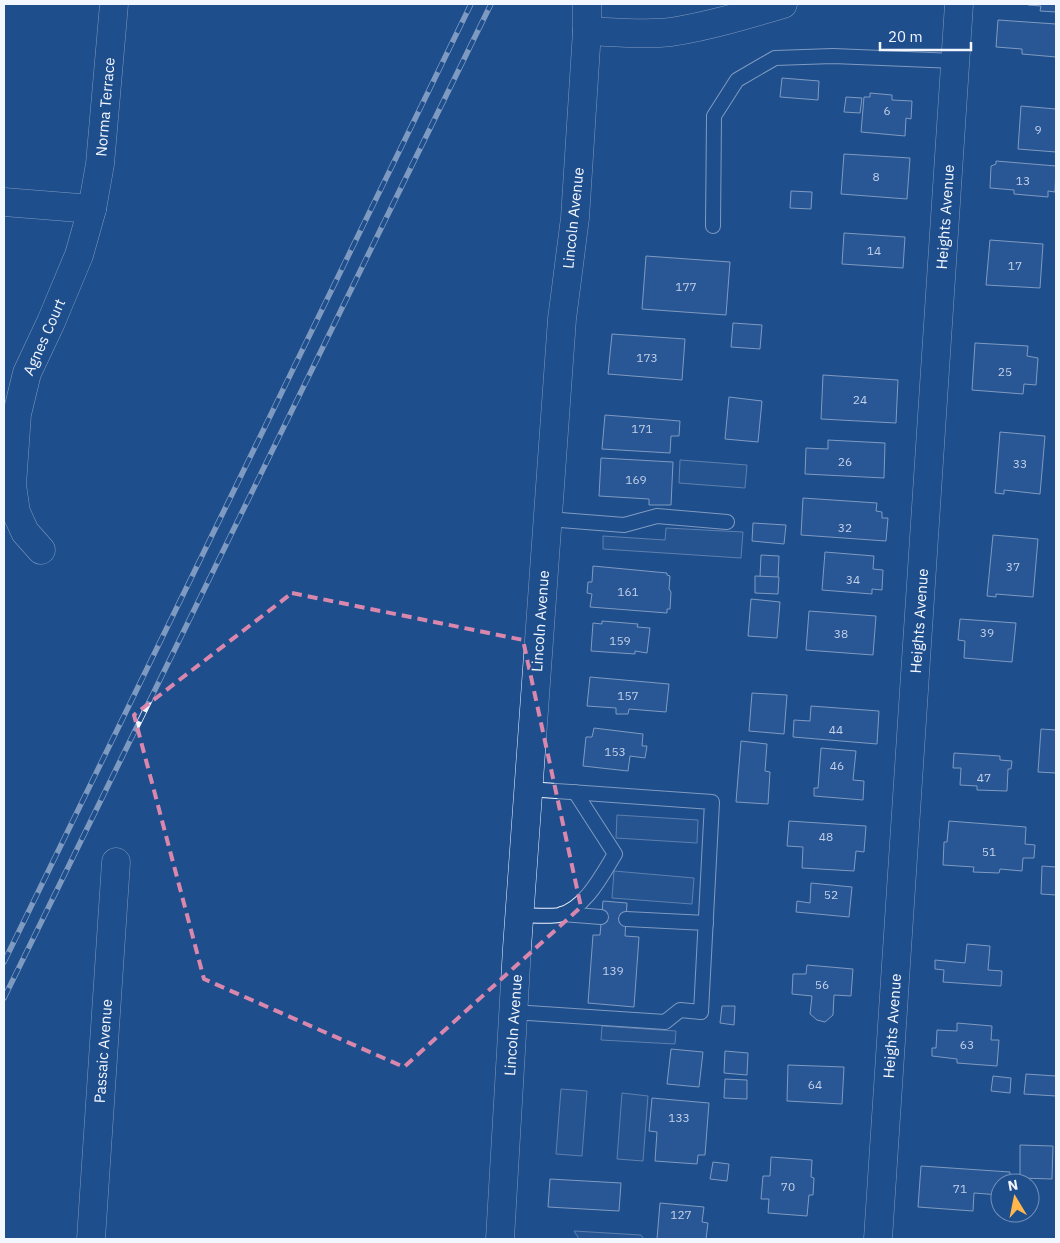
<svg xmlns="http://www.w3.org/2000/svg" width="1060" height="1243" viewBox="0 0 1060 1243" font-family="'IBM Plex Sans',sans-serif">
<rect width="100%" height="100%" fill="#1f4e8c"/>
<g fill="#305b95" stroke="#a8bbd7">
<path d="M680,460L747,465L745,488L679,483Z"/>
<path d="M666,528L743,532L741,558L603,549V536L665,540Z"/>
<path d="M617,815L698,820L697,843L616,838Z"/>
<path d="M614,871L694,878L692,904L612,898Z"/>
<path d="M602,1026L676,1031L675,1044L601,1040Z"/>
<path d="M561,1089L587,1091L582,1156L556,1154Z"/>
<path d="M622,1093L648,1096L643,1161L617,1159Z"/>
<path d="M574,1231L641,1235L644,1239H579Z"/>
</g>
<g fill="#3563a3" stroke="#f2f6ff">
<path d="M1029,4H1056V12L1040,11L1041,6L1028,5Z"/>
<path d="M998,20L1056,24V57L1022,54V49L996,47Z"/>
<path d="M782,78L819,81L818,100L780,97Z"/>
<path d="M870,93L892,95V100L912,101L911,119L906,118L905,136L861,132L864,97H870Z"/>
<path d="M846,97L862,98L860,113L844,112Z"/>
<path d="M1021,106L1056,109V152L1018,149Z"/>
<path d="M844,154L910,158L907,199L841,194Z"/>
<path d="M996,161L1056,166L1055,192L1048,191V197L1014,194V190L990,188L991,166L996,164Z"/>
<path d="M791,191L812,192L811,209L790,208Z"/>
<path d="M844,233L905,237L903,268L842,264Z"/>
<path d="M990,240L1043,244L1040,288L986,285Z"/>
<path d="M646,256L730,262L726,315L642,309Z"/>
<path d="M733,323L762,325L760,349L731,347Z"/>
<path d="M612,334L685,339L682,380L608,374Z"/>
<path d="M975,343L1028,346L1027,356L1038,358L1036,385L1024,384L1023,394L972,390Z"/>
<path d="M823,375L898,380L896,423L821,419Z"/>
<path d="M729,397L762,401L758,442L725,439Z"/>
<path d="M605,415L680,421L679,436H671L670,453L602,449Z"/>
<path d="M1000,432L1045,436L1040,494L1004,490V494L995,493Z"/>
<path d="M828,440L885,443L884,478L805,474L806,448L828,449Z"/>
<path d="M601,458L673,462L671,505H649V499L599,496Z"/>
<path d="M803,498L877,503L876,511L882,512V518H888L886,541L801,535Z"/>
<path d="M753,523L786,525L784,544L752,541Z"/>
<path d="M993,535L1038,539L1033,597L996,594V597L987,596Z"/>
<path d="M825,552L874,556L873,569L883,570L882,590L872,589V594L822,590Z"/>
<path d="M761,555L779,556L778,578L760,577Z"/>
<path d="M593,566L667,573V575L670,576L669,589L671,592L670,609H667V613L590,607L592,594L587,593L588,582H592Z"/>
<path d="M755,576L779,577L778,594L755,593Z"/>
<path d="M751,599L780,602L777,638L748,636Z"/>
<path d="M809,611L876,616L873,655L806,650Z"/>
<path d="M960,619L1016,623L1012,662L964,658L965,641L958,640Z"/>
<path d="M602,621L638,624L637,627L650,628L647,653L635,651V654L591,651L593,623L602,624Z"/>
<path d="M590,677L669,684L666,712L629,709L628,714H616V708L587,706Z"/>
<path d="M752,693L787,695L784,734L749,731Z"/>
<path d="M811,706L879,711L877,744L793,737L794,720L810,721Z"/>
<path d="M594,728L643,734L642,746H647L645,758L630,756L628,771L583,766L586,737H592Z"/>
<path d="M1041,729L1056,730V773L1038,772Z"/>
<path d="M741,741L767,744L765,771L770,772L768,804L736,802Z"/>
<path d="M821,748L856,751L853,780L864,781L863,800L814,796V788H818Z"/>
<path d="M954,753L1000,756V760L1012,761L1011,769H1008L1007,791L977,790V786L960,785L961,768H953Z"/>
<path d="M789,821L866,826L864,852L856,851L854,871L802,868L803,847L787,846Z"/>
<path d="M949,821L1026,827L1025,844L1035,845L1034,858H1023L1022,871L1000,869L999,873L973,872L974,867L943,865L944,842H947Z"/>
<path d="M1042,866L1056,867V895L1041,894Z"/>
<path d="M811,883L852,887L849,917L796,912L797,901L810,903Z"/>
<path d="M603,901L627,903L625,936L639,937L634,1007L588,1003L593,935H600Z"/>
<path d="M967,944L990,946L988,970L1002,971L1001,986L943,982L944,970L935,969V960L965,963Z"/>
<path d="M807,965L853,969L851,996L834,995L833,1015L825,1022L817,1020L810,1014L812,996L792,994L793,974H806Z"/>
<path d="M722,1006H735L734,1025L720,1023Z"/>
<path d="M957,1023L992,1026L991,1040H999L997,1066L957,1063V1059L932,1056V1048H936L937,1030L957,1031Z"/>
<path d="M671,1049L703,1052L699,1087L667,1084Z"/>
<path d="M725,1051L748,1053L747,1075L724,1073Z"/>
<path d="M788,1065L844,1067L842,1104L787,1101Z"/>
<path d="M1026,1074L1056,1076V1096L1024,1094Z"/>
<path d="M993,1076L1011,1078L1010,1093L991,1091Z"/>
<path d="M725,1079L747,1080V1099L724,1098Z"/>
<path d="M652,1098L709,1103L705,1155H698L697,1164L655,1161L657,1132L649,1131Z"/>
<path d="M1020,1145L1053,1146L1052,1179L1020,1178Z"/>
<path d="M771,1157L812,1160L811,1177L814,1178L813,1195H809L807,1216L768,1213L769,1199H761L763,1176H770Z"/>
<path d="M713,1162L729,1164L727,1181L710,1179Z"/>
<path d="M921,1166L1010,1172L1009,1183H1000V1195L974,1193L973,1211L918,1207Z"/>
<path d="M550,1179L621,1183L619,1211L548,1207Z"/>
<path d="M660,1203L704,1207L702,1222L708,1223L706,1239H657Z"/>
</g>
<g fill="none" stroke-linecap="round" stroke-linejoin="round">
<g stroke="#f2f6ff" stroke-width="16">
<g id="service">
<path d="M713,226L714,116L737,80L775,58L833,56L955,61"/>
<path d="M548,519L624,525L657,516L727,522"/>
<path d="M562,914L601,917"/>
<path d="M520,915C530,915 549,917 559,915C585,909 602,875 615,854L575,792"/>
<path d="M626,919L706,923"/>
<path d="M513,1012L665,1022L680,1010L701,1012L712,802L528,789"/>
</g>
</g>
<g stroke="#f2f6ff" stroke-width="29">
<g id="minor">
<path d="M4,202L92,209"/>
<path d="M41,550L25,532L16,512L12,485L17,414L27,373L51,322L79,255L92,209L100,164L114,4"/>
<path d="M91,1239L116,862"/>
<path d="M878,1239L959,4"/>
</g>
</g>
<g stroke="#f2f6ff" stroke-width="29">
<path id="tertiary" d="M587,31C613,32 645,35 671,32C709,26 746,15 783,4"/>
</g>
<g stroke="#f2f6ff" stroke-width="29">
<path id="secondary" d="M500,1239L517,948L562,319L575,218L587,31V4"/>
</g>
<use href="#service" stroke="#1f4e8c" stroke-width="14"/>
<use href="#minor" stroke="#1f4e8c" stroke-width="28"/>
<use href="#tertiary" stroke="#1f4e8c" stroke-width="28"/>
<use href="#secondary" stroke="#1f4e8c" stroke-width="28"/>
<g stroke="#f2f6ff" stroke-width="5.5">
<g id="rail">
<path d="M4,962L471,4"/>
<path d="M4,998L491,4"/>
</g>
</g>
<use href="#rail" stroke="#1f4e8c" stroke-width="4" stroke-dasharray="11" stroke-linecap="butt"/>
</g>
<path d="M0 0H1060V1243H0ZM292,593L523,640L581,907L404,1067L204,979L134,715Z" fill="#1f4e8c" fill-opacity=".55" fill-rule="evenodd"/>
<path fill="none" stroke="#da87ad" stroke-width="4" stroke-dasharray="10 6" stroke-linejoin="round" d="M292,593L523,640L581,907L404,1067L204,979L134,715Z"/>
<g text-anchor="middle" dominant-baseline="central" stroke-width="4" stroke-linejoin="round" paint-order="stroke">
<g font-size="12" fill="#c3d1e8">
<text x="887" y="110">6</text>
<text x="1038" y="129">9</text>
<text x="876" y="176">8</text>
<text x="1023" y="180">13</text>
<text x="874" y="250">14</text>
<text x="1015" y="265">17</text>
<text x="686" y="286">177</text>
<text x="647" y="357">173</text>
<text x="1005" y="371">25</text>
<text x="860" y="399">24</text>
<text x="642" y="428">171</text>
<text x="845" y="461">26</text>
<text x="1020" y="463">33</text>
<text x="636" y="479">169</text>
<text x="845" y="527">32</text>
<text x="1013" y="566">37</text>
<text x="853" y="579">34</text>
<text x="628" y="591">161</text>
<text x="987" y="632">39</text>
<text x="841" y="633">38</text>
<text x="620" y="640">159</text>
<text x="628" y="695">157</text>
<text x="836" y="729">44</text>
<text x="615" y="751">153</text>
<text x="837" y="765">46</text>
<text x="984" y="777">47</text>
<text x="826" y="836">48</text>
<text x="989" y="851">51</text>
<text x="831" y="894">52</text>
<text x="613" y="970">139</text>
<text x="822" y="984">56</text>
<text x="967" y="1044">63</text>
<text x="815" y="1084">64</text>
<text x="679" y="1117">133</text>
<text x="788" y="1186">70</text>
<text x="960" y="1188">71</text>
<text x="681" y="1214">127</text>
</g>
<g font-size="15" fill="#f2f6ff" stroke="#1f4e8c">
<text transform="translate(105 107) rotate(-85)">Norma Terrace</text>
<text transform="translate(945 217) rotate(-86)">Heights Avenue</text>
<text transform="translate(573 218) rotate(-84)">Lincoln Avenue</text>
<text transform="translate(44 337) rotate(-66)">Agnes Court</text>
<text transform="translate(540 621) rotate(-86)">Lincoln Avenue</text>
<text transform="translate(919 621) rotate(-86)">Heights Avenue</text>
<text transform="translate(513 1025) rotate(-86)">Lincoln Avenue</text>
<text transform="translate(892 1026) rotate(-86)">Heights Avenue</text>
<text transform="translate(103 1051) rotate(-86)">Passaic Avenue</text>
</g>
</g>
<rect width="1060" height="1243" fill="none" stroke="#f2f6ff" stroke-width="10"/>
<g transform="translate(1015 1198) rotate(350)"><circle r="24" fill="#1f4e8c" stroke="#7391ba"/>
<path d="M0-4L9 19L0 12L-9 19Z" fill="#ffb74d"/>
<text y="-8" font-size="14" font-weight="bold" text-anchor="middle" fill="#f2f6ff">N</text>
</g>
<path d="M880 42v8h91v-8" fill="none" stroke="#f2f6ff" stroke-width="2.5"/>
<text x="888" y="42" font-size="15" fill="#f2f6ff" stroke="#1f4e8c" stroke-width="4" paint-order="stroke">20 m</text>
</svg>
